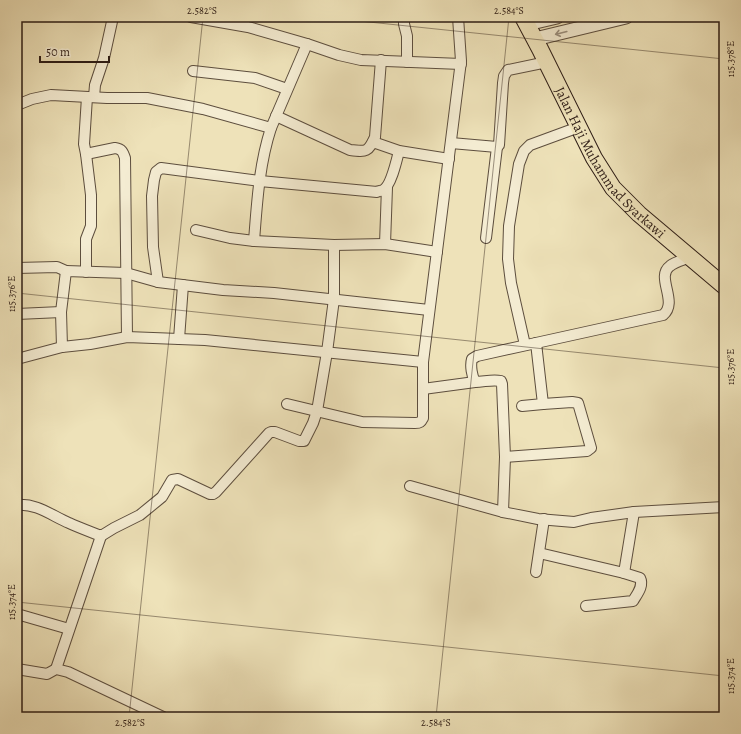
<svg xmlns="http://www.w3.org/2000/svg" width="741" height="734" viewBox="0 0 741 734" font-family="Alegreya,serif">
<rect width="100%" height="100%" fill="#eee2b9"/>
<filter id="stains"><feTurbulence type="fractalNoise" baseFrequency=".005" numOctaves="4"/><feColorMatrix values="0 0 0 0 .2 0 0 0 0 .09 0 0 0 0 .02 0 0 0 .5 -.17"/></filter>
<radialGradient id="worn" r=".72"><stop offset=".6" stop-color="#630" stop-opacity="0"/><stop offset="1" stop-color="#630" stop-opacity=".3"/></radialGradient>
<g fill="none" stroke-linecap="round" stroke-linejoin="round">
<g stroke="#5d4e3e" stroke-width="12">
<g id="minor">
<path d="M191,17L248,27L307,44L339,55L361,60L461,64"/>
<path d="M404,17V24L407,36V62"/>
<path d="M193,71L255,78L287,89"/>
<path d="M94,97L95,85L104,58L113,17"/>
<path d="M17,105L32,99L51,95L107,98H147L203,109L271,128"/>
<path d="M276,116L350,150C367,152 368,152 375,137L381,60"/>
<path d="M373,142L399,151L449,159"/>
<path d="M451,143L497,147L499,145L503,83L504,76L508,70L547,62"/>
<path d="M86,154L115,148C122,149 123,152 125,158L127,337"/>
<path d="M196,230L230,238L254,241L334,245L385,244L437,252"/>
<path d="M486,238L497,147"/>
<path d="M254,241C257,203 259,165 271,128L307,44"/>
<path d="M385,244L387,187"/>
<path d="M17,268L57,267L66,271"/>
<path d="M86,272V239L91,226V195L86,154L84,144L87,97"/>
<path d="M158,282L153,247L152,196L154,180L156,172L161,168L260,181L377,192C378,191 382,191 383,190C391,186 397,159 399,151"/>
<path d="M17,314L61,312"/>
<path d="M179,339L183,285"/>
<path d="M525,345L511,283L508,259L509,226L519,164L524,151L530,145L579,127"/>
<path d="M62,347L61,312L66,271L126,273L158,282L223,290L274,293L429,310"/>
<path d="M17,359L62,347L90,344L127,337L205,340L423,362"/>
<path d="M423,389L475,382"/>
<path d="M287,404L362,422L415,423C420,423 421,422 423,418V362L461,61L458,17"/>
<path d="M522,406L543,404L536,343"/>
<path d="M505,457L587,451L591,448L578,403L572,402L543,404"/>
<path d="M410,486L503,512L538,519L574,522L591,518L634,512L724,507"/>
<path d="M17,505C37,503 52,516 69,523C80,528 91,532 101,536L114,528L140,515L162,497L172,480L178,479L210,494H213L216,492L269,433L271,432H275L299,441H304L313,423L317,411L327,352L334,299V245"/>
<path d="M503,512L505,457L502,384L501,381C492,379 484,382 475,382C472,376 470,366 472,359L477,356L536,343L663,315C679,302 655,277 670,266C675,262 683,260 690,257"/>
<path d="M539,553L624,573L640,578C644,586 637,594 633,601L586,606"/>
<path d="M536,572L544,519"/>
<path d="M624,573L634,512"/>
<path d="M17,614L69,629"/>
<path d="M17,669L47,674L56,669L68,672L163,717"/>
<path d="M56,669L101,536"/>
</g>
</g>
<g stroke="#5d4e3e" stroke-width="15">
<g id="tertiary">
<path d="M527,24L557,17"/>
<path d="M535,39L626,17"/>
</g>
</g>
<g stroke="#2d1c15" stroke-width="18">
<g id="primary">
<path id="s1" d="M523,17L540,49L594,158L613,188L639,214L724,286"/>
</g>
</g>
<use href="#minor" stroke="#f4ecd2" stroke-width="10"/>
<use href="#tertiary" stroke="#f4ecd2" stroke-width="13"/>
<use href="#primary" stroke="#eee2b9" stroke-width="16"/>
</g>
<defs><path id="oneway-shaft" d="M-6 0H5M1.5-3L5.5 0L1.5 3" fill="none" stroke-width="1.6" stroke-linecap="round" stroke-linejoin="round"/></defs>
<use stroke="#9a8e7d" href="#oneway-shaft" transform="translate(561 33) rotate(166)"/>
<path fill="none" stroke="#2d1c15" stroke-width="1" stroke-opacity="0.45" d="M321,17L724,59M17,293L724,368M17,602L724,676M129,717L203,17M436,717L509,17"/>
<g text-anchor="middle" dominant-baseline="central" stroke-width="3.5" stroke-linejoin="round" paint-order="stroke">
<g font-size="14" fill="#2d1c15" stroke="#f4ecd2">
<text stroke="none"><textPath href="#s1" startOffset="171">Jalan Haji Muhammad Syarkawi</textPath></text>
</g>
</g>
<rect width="741" height="734" fill="none" stroke="#eee2b9" stroke-width="44"/>
<path d="M40 56v6h69v-6" fill="none" stroke="#2d1c15" stroke-width="2"/>
<text x="46" y="56" font-size="12" fill="#2d1c15" stroke="#f4ecd2" stroke-width="3" paint-order="stroke">50 m</text>
<rect x="22" y="22" width="697" height="690" fill="none" stroke="#2d1c15" stroke-width="1.5"/>
<g font-size="10" text-anchor="middle" fill="#2d1c15">
<text x="202" y="14">2.582°S</text>
<text x="509" y="14">2.584°S</text>
<text transform="translate(730 59) rotate(-90)" y="4">115.378°E</text>
<text transform="translate(11 294) rotate(-90)" y="4">115.376°E</text>
<text transform="translate(730 367) rotate(-90)" y="4">115.376°E</text>
<text transform="translate(11 602) rotate(-90)" y="4">115.374°E</text>
<text transform="translate(730 676) rotate(-90)" y="4">115.374°E</text>
<text x="130" y="726">2.582°S</text>
<text x="436" y="726">2.584°S</text>
</g>
<rect width="100%" height="100%" filter="url(#stains)"/>
<rect width="100%" height="100%" fill="url(#worn)"/>
</svg>
